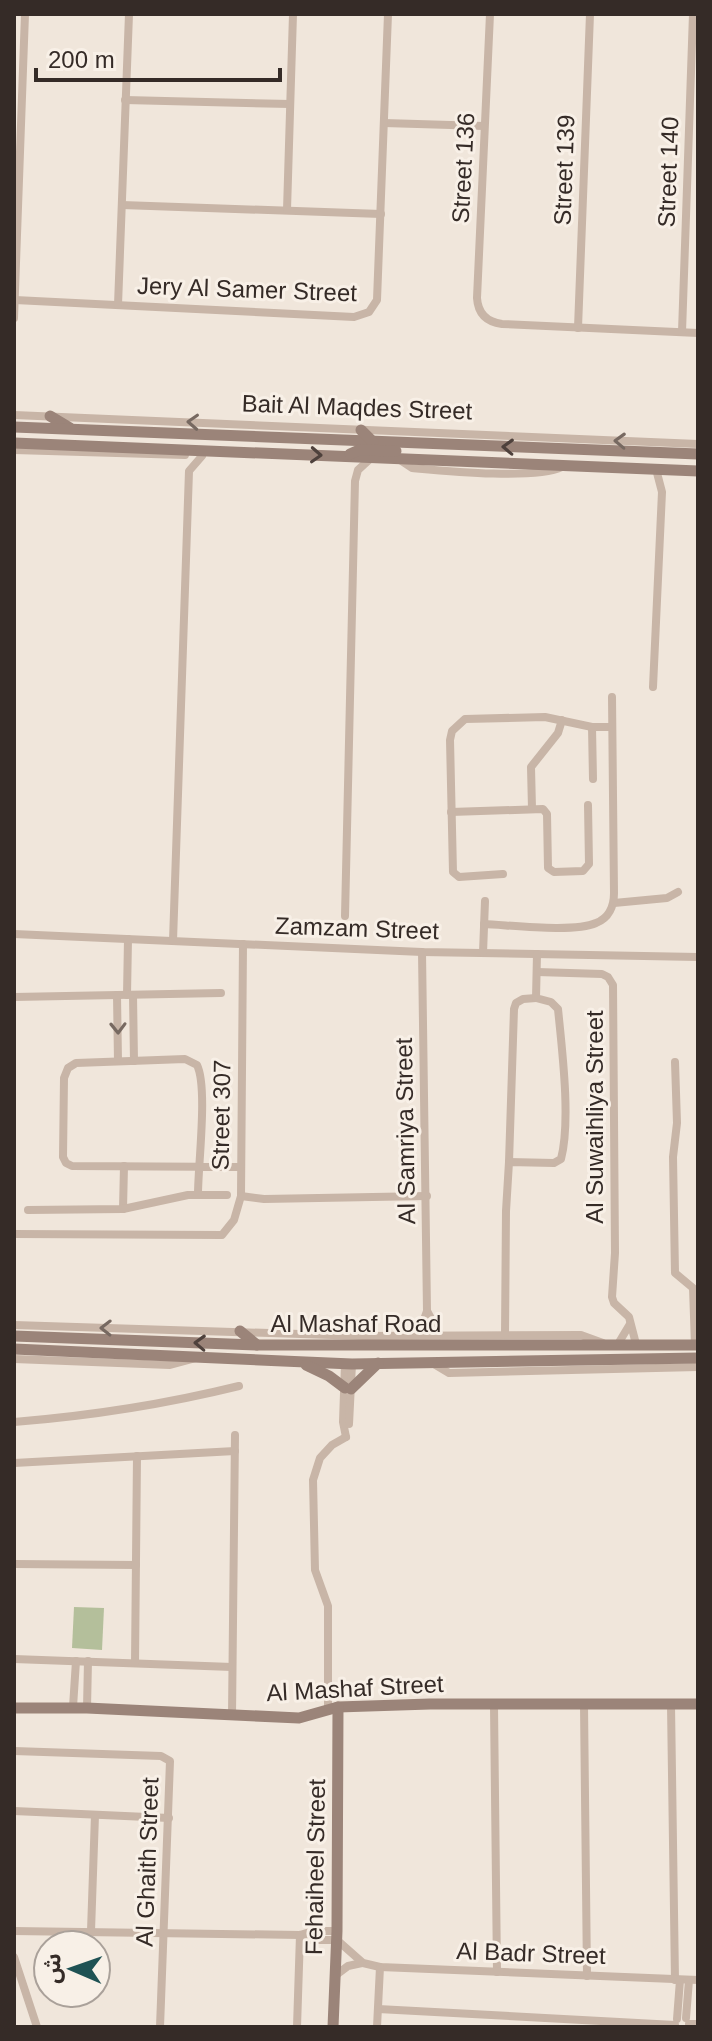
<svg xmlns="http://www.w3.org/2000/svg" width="712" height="2041" viewBox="0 0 712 2041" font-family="Helvetica,'Noto Sans Arabic',sans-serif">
<rect width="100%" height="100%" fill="#f0e6db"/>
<path fill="#b4bf9b" d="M74,1607L104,1608L102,1650L72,1648Z"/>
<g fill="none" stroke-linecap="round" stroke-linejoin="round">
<g stroke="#c8b5a7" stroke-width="8">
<path d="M490,14L477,298C478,314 487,322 502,324L698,333"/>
<path d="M125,100L290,104"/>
<path d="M384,123L484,126"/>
<path d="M122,205L381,214"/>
<path d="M287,210L293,14"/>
<path d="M15,300L354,317L369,312L377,300L388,14"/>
<path d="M118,305L129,14"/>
<path d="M14,318L25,14"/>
<path d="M578,328L590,14"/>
<path d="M682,332L693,14"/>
<path d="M14,415L698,444"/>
<path d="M14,450L185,455"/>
<path d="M400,460L412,468C445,471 535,480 562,467"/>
<path d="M653,687L662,492L656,469"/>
<path d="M592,727L593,779"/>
<path d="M532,809L531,767L558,733L562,720"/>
<path d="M451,812L543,809L547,814L548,868L554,872L583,871L589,864L588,805"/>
<path d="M503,874L459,877L453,872L450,740L452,731L465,719L545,717L592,727H612"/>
<path d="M614,903L667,898L678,892"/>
<path d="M345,916L355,481L358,470L370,459"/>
<path d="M484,924C510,925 574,933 596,923C609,918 614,906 614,893L612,697"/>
<path d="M14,934L422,952L698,957"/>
<path d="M173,941L189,471L202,456"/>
<path d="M243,944L241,1196L264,1199L427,1196"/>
<path d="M422,952L427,1311L440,1335"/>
<path d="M483,953L485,901"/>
<path d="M537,972L602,974L608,977L613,985L615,1253L612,1297L614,1303L629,1317L636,1344"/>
<path d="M117,995L118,1061"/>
<path d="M127,995L128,939"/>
<path d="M133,995L134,1061"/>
<path d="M14,997L221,993"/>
<path d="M675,1062L677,1123L673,1157L675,1273L693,1288L695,1345"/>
<path d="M509,1162L514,1009L516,1003L523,999L536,998"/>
<path d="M198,1194C198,1165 208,1087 197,1065L185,1059L76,1063L68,1068L64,1078L63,1157L66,1163L72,1166L241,1167"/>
<path d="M123,1209L124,1166"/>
<path d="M28,1210L123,1209L188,1195H227"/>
<path d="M14,1234L222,1235L234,1220L241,1196"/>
<path d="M14,1325L363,1336L581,1335L603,1343"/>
<path d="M412,1335L422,1325L427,1311"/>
<path d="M505,1335L506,1211L509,1162L554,1163L561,1159C571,1121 562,1049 558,1009L551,1002L536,998L537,954"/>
<path d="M618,1344L630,1324"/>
<path d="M14,1359L170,1365L196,1358"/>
<path d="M345,1364L343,1422L346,1437"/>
<path d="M434,1364L449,1373L698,1367"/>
<path d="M14,1422C89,1416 166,1404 239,1386"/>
<path d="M349,1424L352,1364"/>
<path d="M14,1463L235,1451"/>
<path d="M14,1564L136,1565"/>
<path d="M14,1659L232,1667"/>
<path d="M135,1663L137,1456"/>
<path d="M584,1705L587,1976"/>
<path d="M671,1705L675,1980"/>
<path d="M494,1706L497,1972"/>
<path d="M73,1707L76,1661"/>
<path d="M87,1708L88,1661"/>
<path d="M328,1710V1606L315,1570L313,1480L320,1458L332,1445L346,1437"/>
<path d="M232,1715L235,1435"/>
<path d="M14,1751L161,1756L170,1761L160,2027"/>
<path d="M14,1811L169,1818"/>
<path d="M14,1931L300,1935L313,1931H337"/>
<path d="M91,1931L95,1815"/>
<path d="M300,1935L311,1940H337L363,1963L380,1967L698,1980"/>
<path d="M14,1957L37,2027"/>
<path d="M336,1975L348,1966L362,1963"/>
<path d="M378,2009L675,2025"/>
<path d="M686,2018L689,1980"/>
<path d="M677,2019L680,1980"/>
<path d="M689,2024H698"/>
<path d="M297,2027L300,1935"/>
<path d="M377,2027L380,1967"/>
</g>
<g stroke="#9b8479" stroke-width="11">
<path d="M50,416L70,428"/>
<path d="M14,427L698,454"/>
<path d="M361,430L373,442"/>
<path d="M14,443L698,471"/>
<path d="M350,454L359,450L396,451"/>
<path d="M240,1331L257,1345"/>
<path d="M14,1336L257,1345H698"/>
<path d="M14,1349L352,1364L698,1358"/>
<path d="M306,1365L329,1376L345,1388"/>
<path d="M351,1389L378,1363"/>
<path d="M14,1708H87L299,1718L338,1707L430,1704H698"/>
<path d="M333,2027L337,1931L338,1707"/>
</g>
</g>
<defs><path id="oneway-chevron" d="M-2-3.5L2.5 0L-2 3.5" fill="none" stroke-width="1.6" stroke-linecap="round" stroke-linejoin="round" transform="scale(2)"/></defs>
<g stroke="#776961">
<use href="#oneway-chevron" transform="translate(193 422) rotate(-177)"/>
<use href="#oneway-chevron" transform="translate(620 441) rotate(-178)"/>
<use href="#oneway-chevron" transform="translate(118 1028) rotate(89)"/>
<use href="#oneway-chevron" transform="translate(106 1328) rotate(-179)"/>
</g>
<g stroke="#4e413c">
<use href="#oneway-chevron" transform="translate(508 447) rotate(-178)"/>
<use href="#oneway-chevron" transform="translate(316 455) rotate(3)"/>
<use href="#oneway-chevron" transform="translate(200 1343) rotate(-178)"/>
</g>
<g text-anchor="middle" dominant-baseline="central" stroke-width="6" stroke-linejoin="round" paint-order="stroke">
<g font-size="24" fill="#352b27" stroke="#f8f0e7">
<text transform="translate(463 168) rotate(-87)">Street 136</text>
<text transform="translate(564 170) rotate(-88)">Street 139</text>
<text transform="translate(668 172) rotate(-88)">Street 140</text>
<text transform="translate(247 289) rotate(2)">Jery Al Samer Street</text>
<text transform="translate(357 407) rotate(2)">Bait Al Maqdes Street</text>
<text transform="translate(357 928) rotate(2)">Zamzam Street</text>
<text transform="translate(221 1115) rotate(-89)">Street 307</text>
<text transform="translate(594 1117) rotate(-90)">Al Suwaihliya Street</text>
<text transform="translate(405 1131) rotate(-91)">Al Samriya Street</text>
<text x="356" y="1323">Al Mashaf Road</text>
<text transform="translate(355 1688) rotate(-3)">Al Mashaf Street</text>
<text transform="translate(147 1862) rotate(-88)">Al Ghaith Street</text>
<text transform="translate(315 1867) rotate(-89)">Fehaiheel Street</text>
<text transform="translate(531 1953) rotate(2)">Al Badr Street</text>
</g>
</g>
<rect width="712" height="2041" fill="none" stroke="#352b27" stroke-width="32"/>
<g transform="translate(72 1969) rotate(272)"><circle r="38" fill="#f8f0e7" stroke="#aaa19a" stroke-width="2"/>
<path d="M0-6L14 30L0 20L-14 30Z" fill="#1f5254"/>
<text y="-12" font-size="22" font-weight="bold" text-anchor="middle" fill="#352b27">ش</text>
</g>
<path d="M36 68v12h244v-12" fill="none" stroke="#352b27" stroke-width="4"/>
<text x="48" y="68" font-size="24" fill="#352b27" stroke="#f8f0e7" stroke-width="6" paint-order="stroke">200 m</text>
</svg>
